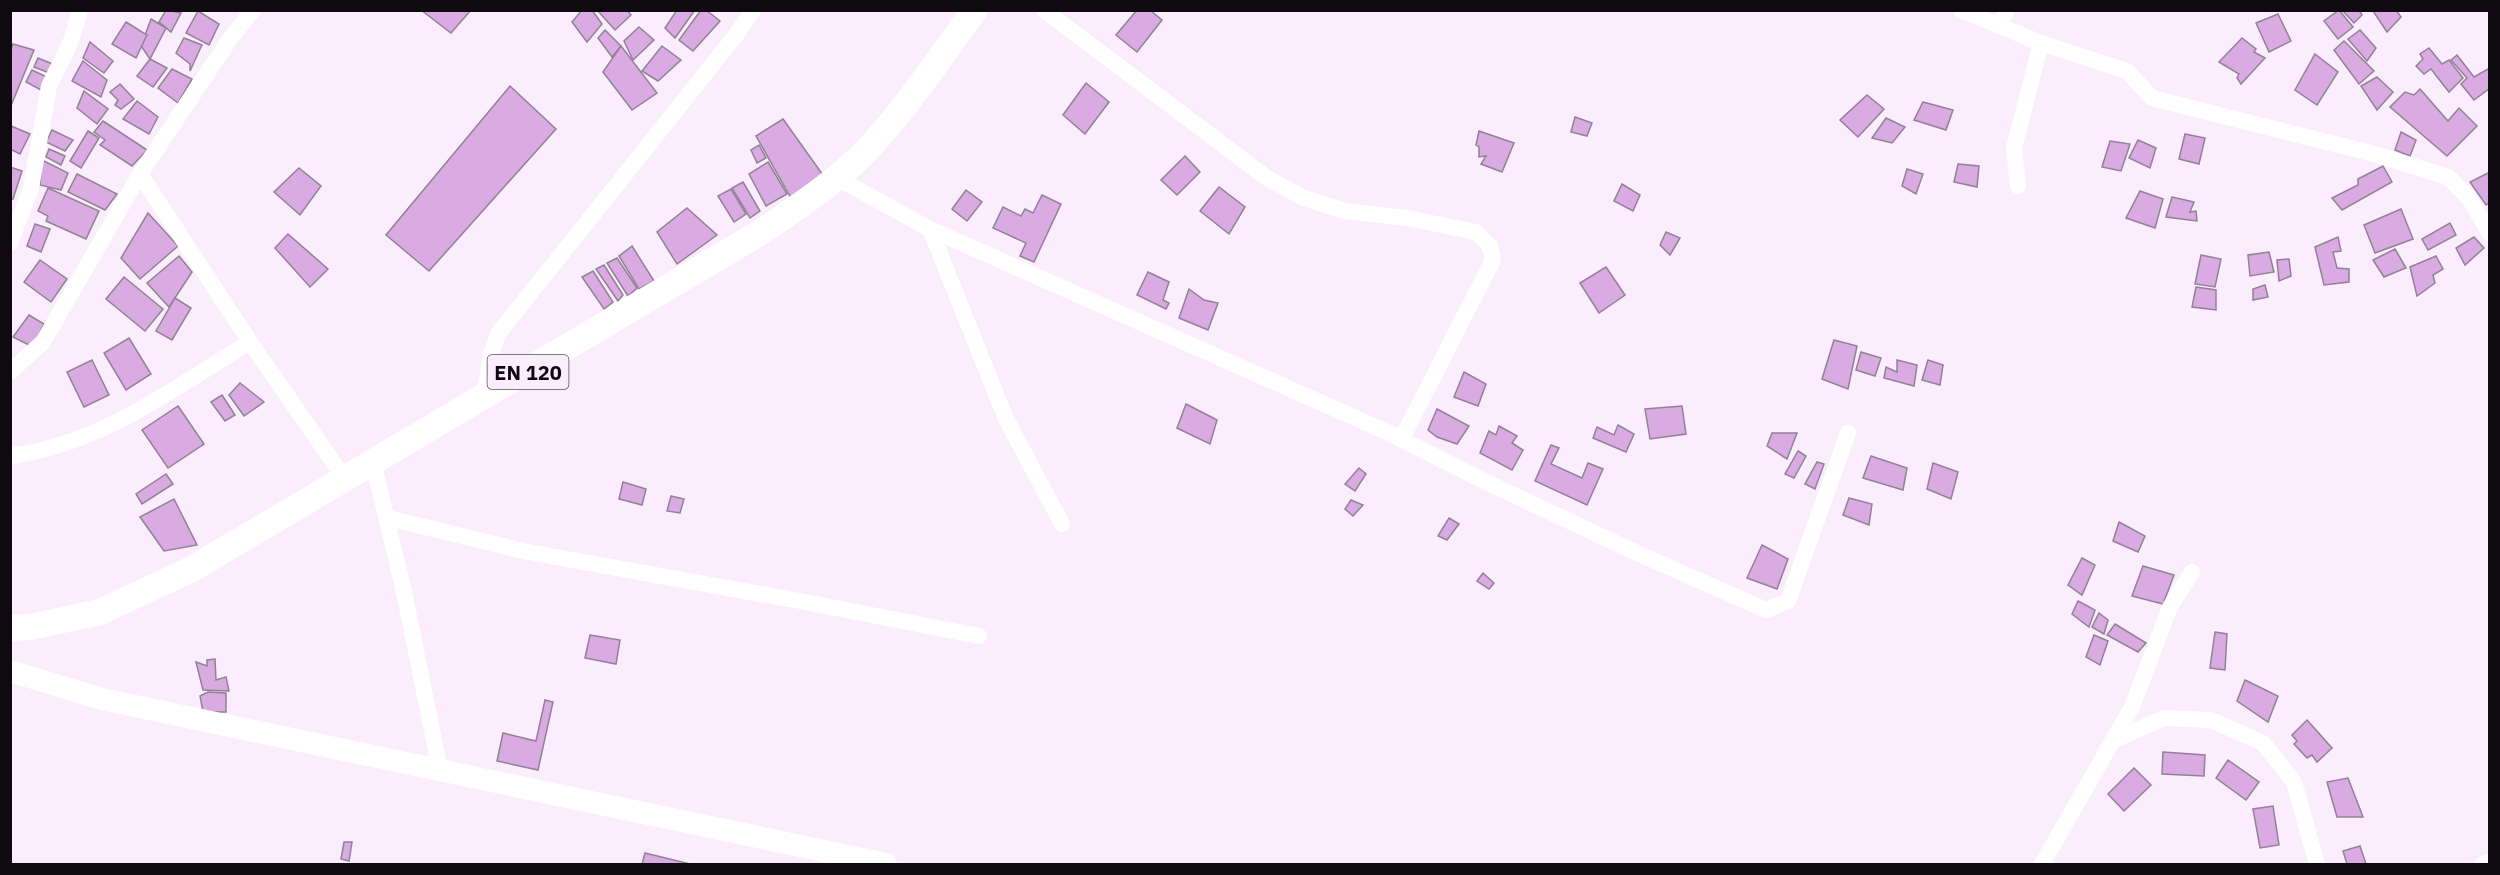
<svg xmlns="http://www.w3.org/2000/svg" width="2500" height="875" viewBox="0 0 2500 875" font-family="'IBM Plex Sans',sans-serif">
<rect width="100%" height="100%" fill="#fbecfe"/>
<g fill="#daabe3" stroke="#908393" stroke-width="1.5">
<path d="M166,10L181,13L171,32L159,22Z"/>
<path d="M421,10H471L451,33Z"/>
<path d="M582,10H592L602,24L587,42L572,22Z"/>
<path d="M597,10H627L631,15L615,30Z"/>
<path d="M677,10H695L675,38L665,28Z"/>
<path d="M701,10H706L720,21L693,51L679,40Z"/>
<path d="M1137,10H1150L1162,20L1137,52L1116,35Z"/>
<path d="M2339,10L2353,27L2338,39L2324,21Z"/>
<path d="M2342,10H2359L2362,15L2354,23Z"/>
<path d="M2396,10L2401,17L2387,32L2373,11Z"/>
<path d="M198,11L219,24L209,45L186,33Z"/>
<path d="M2278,14L2291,41L2269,52L2256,23Z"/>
<path d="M151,19L166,28L150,59L141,46Z"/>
<path d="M126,22L147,35L136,58L112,44Z"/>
<path d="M639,27L654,40L633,60L624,41Z"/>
<path d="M605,30L621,46L612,57L598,38Z"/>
<path d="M2360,30L2376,48L2367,61L2348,39Z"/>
<path d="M184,38L202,45L190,71V64L176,53Z"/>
<path d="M2242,38L2256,49L2254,52L2265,58L2241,84L2237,78L2239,74L2219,62Z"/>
<path d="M2344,41L2374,71L2359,84L2334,50Z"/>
<path d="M90,42L113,61L104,73L83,58Z"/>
<path d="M13,44L34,50L10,108V52Z"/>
<path d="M621,46L657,93L632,110L603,72Z"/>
<path d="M662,46L681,60L658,81L642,71Z"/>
<path d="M2429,48L2442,64L2449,60L2463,78L2449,92L2431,69L2424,74L2416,66L2423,59L2420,54Z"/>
<path d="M2315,54L2338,72L2317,105L2295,90Z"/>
<path d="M2457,55L2474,77L2488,69L2490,71V88L2474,100L2461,84L2467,78L2451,60Z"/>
<path d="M38,58L55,65L52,74L34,67Z"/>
<path d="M150,59L167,68L153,87L137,76Z"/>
<path d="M83,61L107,80L101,97L72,81Z"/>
<path d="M172,69L192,79L178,103L158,88Z"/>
<path d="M32,70L47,77L41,90L26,82Z"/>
<path d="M2377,77L2393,92L2377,110L2361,86Z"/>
<path d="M1086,83L1109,102L1085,134L1063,115Z"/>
<path d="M120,84L134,99L121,109L115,105L118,100L110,92Z"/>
<path d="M510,86L556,129L429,271L386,235Z"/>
<path d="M2420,89L2448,121L2459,108L2477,126L2447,156L2390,107L2405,92L2414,95Z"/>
<path d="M84,91L108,109L97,124L77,108Z"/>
<path d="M1867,95L1884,109L1858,137L1840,120Z"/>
<path d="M137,101L158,117L149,134L123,119Z"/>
<path d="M1923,102L1953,110L1946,130L1914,120Z"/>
<path d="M1575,117L1592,123L1587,136L1571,132Z"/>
<path d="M1886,118L1905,127L1892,143L1872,138Z"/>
<path d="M783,119L823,175L791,198L756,136Z"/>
<path d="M103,121L147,150L132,166L100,145L105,140L94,132Z"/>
<path d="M11,126L30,134L20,154L10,149Z"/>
<path d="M52,130L73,140L65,151L46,142Z"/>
<path d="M88,131L99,138L81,168L70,161Z"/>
<path d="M1479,131L1514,143L1502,172L1481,164L1486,156L1479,157V147L1476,145Z"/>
<path d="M2401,132L2416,140L2410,156L2395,150Z"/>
<path d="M2185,134L2205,138L2199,164L2179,159Z"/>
<path d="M2138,140L2156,148L2150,168L2129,158Z"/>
<path d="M2110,141L2130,144L2121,171L2102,167Z"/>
<path d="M759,145L766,158L757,163L751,150Z"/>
<path d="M49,149L65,156L61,165L46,157Z"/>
<path d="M1185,156L1200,172L1177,195L1161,180Z"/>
<path d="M42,160L68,173L61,190L40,185Z"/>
<path d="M768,162L787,194L766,206L749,174Z"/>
<path d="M1958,164L1979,166L1977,187L1954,182Z"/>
<path d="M2383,166L2392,182L2342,210L2332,198L2358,185V179Z"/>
<path d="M10,167L22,171L13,199L10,198Z"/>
<path d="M299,168L321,186L300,215L274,192Z"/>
<path d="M1907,169L1923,174L1916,194L1902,186Z"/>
<path d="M2490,172V202L2486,205L2470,182Z"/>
<path d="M77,174L117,194L105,210L68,192Z"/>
<path d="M743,182L760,211L750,218L732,188Z"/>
<path d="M1622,184L1640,195L1633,211L1614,201Z"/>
<path d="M1219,187L1245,207L1229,234L1200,211Z"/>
<path d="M48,188L99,211L86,239L46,221L48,216L38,211Z"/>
<path d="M731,189L746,214L734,222L718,196Z"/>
<path d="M966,190L982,202L967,221L952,209Z"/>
<path d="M2140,191L2163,199L2155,228L2126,218Z"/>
<path d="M1042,195L1061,204L1034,262L1020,256L1026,243L993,228L1003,207L1021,216L1025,209L1033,213Z"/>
<path d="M2172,197L2194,202L2190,212L2196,211L2197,221L2166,217Z"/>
<path d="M687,208L717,235L677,264L657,232Z"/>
<path d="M2401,209L2413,239L2375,253L2364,225Z"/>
<path d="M148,213L178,246L140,279L121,258Z"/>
<path d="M2450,223L2456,235L2428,250L2422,239Z"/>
<path d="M35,224L50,229L41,252L27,246Z"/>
<path d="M1666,232L1680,238L1670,255L1660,245Z"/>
<path d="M288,234L328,269L310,287L275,248Z"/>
<path d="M2338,237L2341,251L2333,252L2337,268L2349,269V282L2324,285L2315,247Z"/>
<path d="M2474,237L2484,248L2465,265L2456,248Z"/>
<path d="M632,246L654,281L639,289L619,256Z"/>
<path d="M2395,249L2406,268L2384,277L2373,260Z"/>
<path d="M2269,252L2274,272L2250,276L2248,255Z"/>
<path d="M2201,255L2221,259L2215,287L2195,284Z"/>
<path d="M179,256L192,272L169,307L147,283Z"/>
<path d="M2436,256L2443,269L2433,275L2435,283L2417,296L2410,267Z"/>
<path d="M617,258L637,288L628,296L607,263Z"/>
<path d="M2289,259L2291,276L2279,281L2277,260Z"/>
<path d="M40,260L67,279L51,302L24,282Z"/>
<path d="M604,265L623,295L618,301L596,269Z"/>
<path d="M1606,267L1625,295L1599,313L1580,283Z"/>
<path d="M593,271L613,302L604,309L582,277Z"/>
<path d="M1148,272L1169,282L1163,300L1169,303L1166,309L1137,295Z"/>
<path d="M124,277L163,309L145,331L106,299Z"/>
<path d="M2265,285L2268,297L2253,300V289Z"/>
<path d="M2196,287L2216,290V310L2192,307Z"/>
<path d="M1189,289L1204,300L1218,303L1208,330L1179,318Z"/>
<path d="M175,298L191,308L172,340L156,331Z"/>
<path d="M29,315L44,324L33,347L13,337Z"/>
<path d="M129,338L151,374L126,390L104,353Z"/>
<path d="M1834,340L1857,346L1848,389L1822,379Z"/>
<path d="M1861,352L1881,358L1875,376L1856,370Z"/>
<path d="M92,360L109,395L84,407L67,372Z"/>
<path d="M1897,360L1917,365L1914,386L1884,378L1886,367L1897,372Z"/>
<path d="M1928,360L1943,365L1940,385L1922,380Z"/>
<path d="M1464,372L1486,384L1478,406L1454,397Z"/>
<path d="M240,383L264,402L244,416L229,395Z"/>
<path d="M222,395L235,415L225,421L211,402Z"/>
<path d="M1186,404L1217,420L1210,444L1177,428Z"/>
<path d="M178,406L204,444L168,468L142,430Z"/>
<path d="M1682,406L1686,434L1650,439L1645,409Z"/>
<path d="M1437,409L1469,426L1457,444L1437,437L1428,430Z"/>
<path d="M1618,425L1634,434L1626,452L1593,438L1597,427L1614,435Z"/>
<path d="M1499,426L1517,436L1512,443L1523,450L1512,470L1480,453L1489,431L1496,435Z"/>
<path d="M1772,433H1797L1787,459L1767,446Z"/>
<path d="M1551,445L1559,448L1551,464L1582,478L1588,463L1603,469L1587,505L1535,481Z"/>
<path d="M1798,451L1806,456L1794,478L1785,474Z"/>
<path d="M1871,456L1907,468L1903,490L1863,478Z"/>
<path d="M1817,462L1824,464L1815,489L1805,484Z"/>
<path d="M1933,463L1958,472L1951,499L1927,489Z"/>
<path d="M1359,468L1366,474L1355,491L1345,484Z"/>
<path d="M166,474L173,484L142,504L136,494Z"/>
<path d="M623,482L646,489L642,505L619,499Z"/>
<path d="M671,496L684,499L680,513L667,511Z"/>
<path d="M1849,498L1872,504L1869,525L1843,515Z"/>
<path d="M174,499L197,545L164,551L140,517Z"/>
<path d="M1351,500L1363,505L1353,516L1345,509Z"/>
<path d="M1449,518L1459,524L1447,540L1438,536Z"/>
<path d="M2119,522L2145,536L2138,552L2113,541Z"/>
<path d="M1762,545L1788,559L1777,589L1747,578Z"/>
<path d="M2082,558L2095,565L2082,595L2068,585Z"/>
<path d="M2143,566L2174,575L2163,604L2132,596Z"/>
<path d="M1483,573L1494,583L1489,589L1477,581Z"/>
<path d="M2078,601L2095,610L2089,627L2072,614Z"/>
<path d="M2099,613L2108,620L2104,634L2092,627Z"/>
<path d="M2115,624L2146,643L2138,652L2107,635Z"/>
<path d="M2215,632L2227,634L2225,670L2210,668Z"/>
<path d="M590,635L620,640L616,664L585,658Z"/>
<path d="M2094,635L2108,641L2100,665L2086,657Z"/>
<path d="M215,659L216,680L226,677L229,691L203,690L196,662L207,666V660Z"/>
<path d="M2245,680L2278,696L2268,722L2237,701Z"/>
<path d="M208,692L226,693V712H203L200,696Z"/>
<path d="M545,700L553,702L538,770L497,761L503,733L536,741Z"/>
<path d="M2307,720L2332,748L2317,762L2312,755L2307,758L2294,744L2297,741L2292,735Z"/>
<path d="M2163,752L2205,755L2204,776L2162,774Z"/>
<path d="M2228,760L2259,782L2246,800L2216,778Z"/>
<path d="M2134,768L2151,785L2124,811L2108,794Z"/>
<path d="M2348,778L2363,817H2337L2327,782Z"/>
<path d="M2273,806L2279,845L2260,848L2253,809Z"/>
<path d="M344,842H352L349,861L341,859Z"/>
<path d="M2360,846L2366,864H2347L2343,851Z"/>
<path d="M645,853L690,864H642Z"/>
</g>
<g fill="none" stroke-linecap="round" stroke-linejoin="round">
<g stroke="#fff" stroke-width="16">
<path d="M1044,10L1267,178L1304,198L1345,211L1407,218L1476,232L1490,246L1493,260L1401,440"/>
<path d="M1961,10L2041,43L2127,71L2152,98L2371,153L2448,177L2469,198L2490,234"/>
<path d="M1999,26L2007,10"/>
<path d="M140,174L250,342L345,479"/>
<path d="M837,178L930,229L1387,432L1484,481L1637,553L1766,610L1788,601L1848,433"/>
<path d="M2018,186L2014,148L2041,43"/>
<path d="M930,229L1006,419L1062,524"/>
<path d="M10,243L31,188L49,86L71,41L80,10"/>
<path d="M10,372L43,342L140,174L230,39L253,10"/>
<path d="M484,398L491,355L498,334L736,35L753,10"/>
<path d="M10,456C100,445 174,388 250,342"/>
<path d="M373,462L404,592L440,770"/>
<path d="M388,518L528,552L800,601L979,636"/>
<path d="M2112,741L2164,718L2211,720L2263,743L2294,782L2317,864"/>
<path d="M2042,864L2132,707L2170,607L2192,572"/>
<path d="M2483,864L2490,862"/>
</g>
<path stroke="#fff" stroke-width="22" d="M10,671L102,699L886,864"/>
<path stroke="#fff" stroke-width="26" d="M10,628L30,627L100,612L192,569L763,231C797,207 832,185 862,155C904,113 938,59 975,10"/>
</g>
<g text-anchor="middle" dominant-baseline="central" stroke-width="4.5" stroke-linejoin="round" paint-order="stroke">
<rect fill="#fbecfe" stroke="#554e57" stroke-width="1.5" x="487.5" y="355" width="81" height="34" rx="4.5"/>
<g font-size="20" font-weight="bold" fill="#0e0a0f">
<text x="528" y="372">EN 120</text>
</g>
</g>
<rect width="2500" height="875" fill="none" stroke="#0e0a0f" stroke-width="24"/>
</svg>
